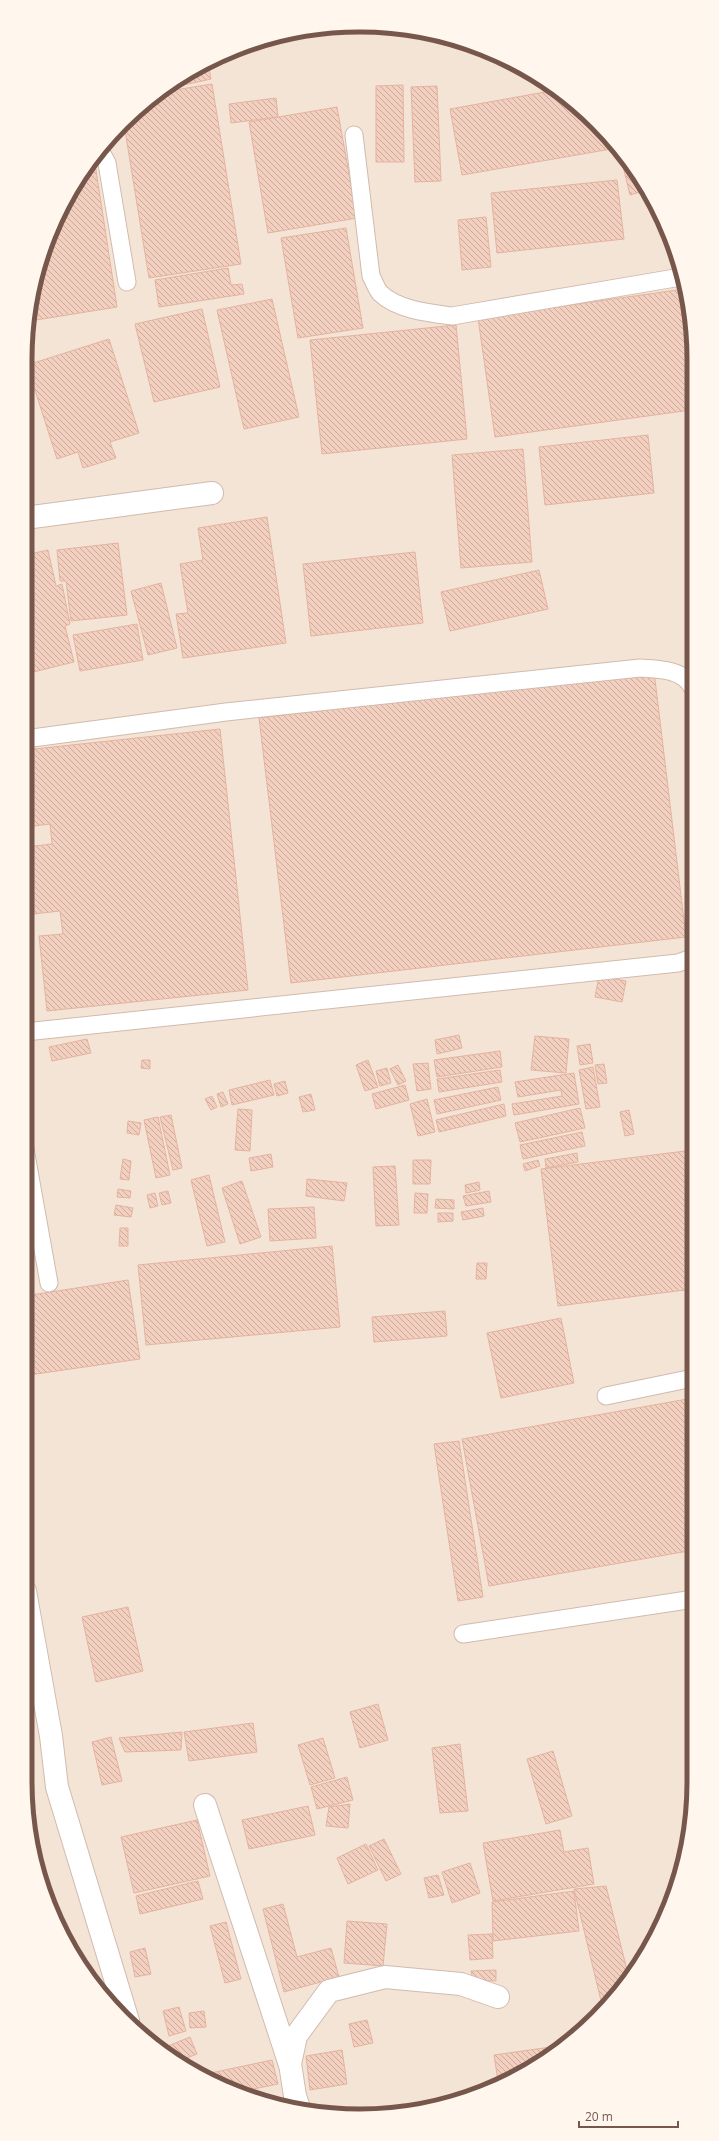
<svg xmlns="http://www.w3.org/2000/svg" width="719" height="2141" viewBox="0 0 719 2141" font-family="'Open Sans',sans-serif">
<defs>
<pattern id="building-back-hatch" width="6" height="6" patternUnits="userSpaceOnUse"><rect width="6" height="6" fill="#f2cfbf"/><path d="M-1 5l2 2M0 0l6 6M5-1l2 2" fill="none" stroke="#c9ab9d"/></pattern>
</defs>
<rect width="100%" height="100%" fill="#fdf3e8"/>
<path fill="#f4e4d6" d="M381,26L446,36L545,81L611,139L668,231L691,316L694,1781L683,1868L637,1968L596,2018L546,2059L446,2105L381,2115L316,2113L211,2081L156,2047L108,2002L50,1909L31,1847L25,1782V360L36,273L59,212L94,156L139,108L192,70L252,43L316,28Z"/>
<g fill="url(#building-back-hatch)" stroke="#e5b39f">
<path d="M208,63L211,79L179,86L178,80L192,70Z"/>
<path d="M212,84L241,264L149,278L124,124L139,108L162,92Z"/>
<path d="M403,85L404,162H376V86Z"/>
<path d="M437,86L441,181L415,182L411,87Z"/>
<path d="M556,90L611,139L617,148L462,175L450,109Z"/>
<path d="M276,98L278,117L231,123L229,104Z"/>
<path d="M337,107L357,218L268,233L249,122Z"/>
<path d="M94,157L117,307L30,321L36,273L59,212Z"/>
<path d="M625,161L644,191L630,195L622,162Z"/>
<path d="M617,180L624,239L497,253L491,193Z"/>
<path d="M486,217L491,267L462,270L458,220Z"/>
<path d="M346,228L363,328L298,338L281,238Z"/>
<path d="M228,268L231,285L242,284L244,294L159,307L155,280Z"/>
<path d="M684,289L691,316V410L495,437L478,318Z"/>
<path d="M272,299L299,417L244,429L217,310Z"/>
<path d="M202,309L220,387L154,402L135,324Z"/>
<path d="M456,325L467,439L322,454L310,340Z"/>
<path d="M109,339L139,433L110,442L116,458L83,468L78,452L57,459L27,365Z"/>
<path d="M648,435L654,493L545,505L539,447Z"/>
<path d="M523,449L532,562L461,568L452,455Z"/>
<path d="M267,517L286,643L183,658L176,614L188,613L180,564L203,560L198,528Z"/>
<path d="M118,543L127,615L71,621L66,581H60L57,550Z"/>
<path d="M48,550L56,586L62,584L70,624L65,626L74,662L25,674V555Z"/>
<path d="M415,552L423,623L311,636L303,564Z"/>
<path d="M539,570L548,609L450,631L441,592Z"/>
<path d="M161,583L177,648L148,655L131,591Z"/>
<path d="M137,624L143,660L80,671L73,635Z"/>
<path d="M654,671L686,937L291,983L259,718Z"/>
<path d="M220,729L248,990L47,1011L39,936L63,934L60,911L33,914L26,847L52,844L50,824L25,827V750Z"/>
<path d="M599,976L626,981L622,1002L595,997Z"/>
<path d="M459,1035L462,1048L437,1054L435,1040Z"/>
<path d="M535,1036L569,1039L566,1073L531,1070Z"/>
<path d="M87,1039L91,1053L52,1061L49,1047Z"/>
<path d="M590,1044L593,1063L580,1065L577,1046Z"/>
<path d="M500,1051L502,1067L437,1077L434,1060Z"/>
<path d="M142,1060H150V1069L141,1068Z"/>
<path d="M368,1060L378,1087L365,1091L356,1065Z"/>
<path d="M428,1063L431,1089L417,1091L413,1064Z"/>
<path d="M604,1064L607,1083L598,1084L595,1065Z"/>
<path d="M398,1065L406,1081L398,1085L390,1069Z"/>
<path d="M593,1067L600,1107L586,1109L579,1070Z"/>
<path d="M387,1068L391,1083L380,1086L376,1071Z"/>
<path d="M500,1070L502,1082L439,1092L437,1079Z"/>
<path d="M574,1073L579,1104L514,1115L512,1104L562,1096L561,1090L518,1097L515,1082Z"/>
<path d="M270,1080L274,1095L232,1105L229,1090Z"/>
<path d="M285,1081L288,1093L277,1096L274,1084Z"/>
<path d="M405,1085L409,1100L376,1109L372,1094Z"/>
<path d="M498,1087L501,1100L437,1114L434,1100Z"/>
<path d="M223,1092L228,1104L221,1107L217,1094Z"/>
<path d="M311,1094L315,1110L303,1112L299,1097Z"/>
<path d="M212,1096L217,1107L211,1110L205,1099Z"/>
<path d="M427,1099L435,1132L418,1136L410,1104Z"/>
<path d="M504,1104L506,1116L439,1132L436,1120Z"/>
<path d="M580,1108L585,1128L520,1142L515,1123Z"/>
<path d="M238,1109L252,1110L250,1151L235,1150Z"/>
<path d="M629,1110L634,1134L625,1136L620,1112Z"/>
<path d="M171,1115L182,1168L173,1170L160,1117Z"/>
<path d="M158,1117L170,1175L156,1178L144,1120Z"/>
<path d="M128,1121L141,1123L139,1135L127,1133Z"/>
<path d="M582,1132L585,1146L523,1159L520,1145Z"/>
<path d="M693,1150V1289L558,1306L541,1169Z"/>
<path d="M577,1153L578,1162L546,1168L545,1159Z"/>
<path d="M271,1154L273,1167L251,1171L249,1158Z"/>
<path d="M123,1159L131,1161L129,1180L120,1179Z"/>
<path d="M413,1160H431L430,1184H413Z"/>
<path d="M538,1160L540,1166L525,1171L523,1164Z"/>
<path d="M395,1166L399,1225L376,1226L373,1167Z"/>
<path d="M209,1175L225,1242L207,1246L191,1180Z"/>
<path d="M307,1179L347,1183L344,1201L306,1196Z"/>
<path d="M242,1181L261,1237L240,1244L222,1188Z"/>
<path d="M479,1182L480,1190L466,1193L465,1185Z"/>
<path d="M118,1189L131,1191L130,1198L117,1197Z"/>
<path d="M168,1191L171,1203L162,1205L159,1193Z"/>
<path d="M489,1191L491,1202L466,1206L463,1196Z"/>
<path d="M155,1193L158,1206L150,1208L147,1195Z"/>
<path d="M415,1193L428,1194L427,1213H414Z"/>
<path d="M436,1199L454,1200V1209L435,1208Z"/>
<path d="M116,1205L133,1208L131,1217L114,1215Z"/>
<path d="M314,1207L316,1238L270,1241L268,1209Z"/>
<path d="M483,1208L484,1216L463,1220L461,1212Z"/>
<path d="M438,1213H453V1221L438,1222Z"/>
<path d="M120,1228H128V1246H119Z"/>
<path d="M332,1246L340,1327L146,1345L138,1265Z"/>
<path d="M477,1263H487L486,1279H476Z"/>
<path d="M128,1280L140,1359L29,1375L25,1348V1296Z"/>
<path d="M445,1311L447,1336L374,1342L372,1317Z"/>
<path d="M561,1318L574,1383L501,1398L487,1333Z"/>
<path d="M693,1398L694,1550L489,1586L462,1439Z"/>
<path d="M459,1441L483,1597L458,1601L434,1444Z"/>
<path d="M128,1607L143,1671L96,1682L82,1617Z"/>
<path d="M378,1704L388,1740L360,1748L350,1712Z"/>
<path d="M253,1723L257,1752L189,1761L184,1732Z"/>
<path d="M182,1732L181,1750L125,1752L119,1738Z"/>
<path d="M111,1737L122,1781L102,1785L92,1742Z"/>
<path d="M323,1738L335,1778L310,1785L298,1745Z"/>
<path d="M460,1744L468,1811L440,1813L432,1748Z"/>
<path d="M553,1751L572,1816L546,1824L527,1759Z"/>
<path d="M347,1777L353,1800L317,1809L311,1787Z"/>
<path d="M350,1804L348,1828L326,1826L329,1807Z"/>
<path d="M308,1806L315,1835L249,1849L242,1820Z"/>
<path d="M197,1820L210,1876L134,1893L121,1837Z"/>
<path d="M560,1830L564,1852L588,1848L594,1884L493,1901L483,1843Z"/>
<path d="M384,1839L401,1874L386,1881L369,1846Z"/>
<path d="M366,1844L378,1870L348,1884L337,1858Z"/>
<path d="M470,1863L480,1893L452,1903L442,1872Z"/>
<path d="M438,1875L444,1895L429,1898L424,1878Z"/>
<path d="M198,1881L203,1899L140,1914L136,1896Z"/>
<path d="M606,1886L629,1978L603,2009L574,1889Z"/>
<path d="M574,1891L579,1931L493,1941L492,1902Z"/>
<path d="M45,1893L65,1930L64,1931L50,1909Z"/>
<path d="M283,1904L297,1957L331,1948L339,1977L284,1992L263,1909Z"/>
<path d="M347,1921L387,1924L383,1966L344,1963Z"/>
<path d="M226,1922L241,1979L225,1983L210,1926Z"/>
<path d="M492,1934L493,1958L470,1960L468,1935Z"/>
<path d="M145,1948L151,1974L135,1977L130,1952Z"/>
<path d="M496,1970V1981L473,1980L471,1971Z"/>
<path d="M179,2007L186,2031L169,2036L163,2011Z"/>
<path d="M204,2011L206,2027L190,2028L189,2013Z"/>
<path d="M367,2020L373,2043L354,2047L349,2024Z"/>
<path d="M190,2037L197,2054L179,2061L172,2057L168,2046Z"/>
<path d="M558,2046L559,2049L546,2059L498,2081L494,2055Z"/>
<path d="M342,2050L347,2084L310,2090L306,2056Z"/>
<path d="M272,2060L278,2084L244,2091L211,2081L201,2075Z"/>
</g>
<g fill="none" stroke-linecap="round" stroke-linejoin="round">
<g stroke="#d1bbaf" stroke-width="19">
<g id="service">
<path d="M354,135L371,276C374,281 376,288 380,293C398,310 428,313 452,316L681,277"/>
<path d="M100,150L107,163L127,282"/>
<path d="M25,739L226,712L640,668C657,669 683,669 692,687"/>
<path d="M25,1032L678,963L692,958"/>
<path d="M25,1149L49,1283"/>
<path d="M606,1396L693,1378"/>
<path d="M463,1634L694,1599"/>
</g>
</g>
<g stroke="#d1bbaf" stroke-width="24">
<g id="minor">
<path d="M25,518L212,493"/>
<path d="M25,1591L51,1736L57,1787L128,2021"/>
<path d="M205,1805L289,2062"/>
<path d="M299,2108L295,2096L290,2064L296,2036L329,1991L385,1977L461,1984L498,1997"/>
</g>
</g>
<use href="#service" stroke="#fff" stroke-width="17"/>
<use href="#minor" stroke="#fff" stroke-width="22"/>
</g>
<path d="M0 0H719V2141H0ZM359 32H360A327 327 0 0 1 687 359V1782A327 327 0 0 1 360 2109H359A327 327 0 0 1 32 1782V359A327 327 0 0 1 359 32Z" fill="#fff7ee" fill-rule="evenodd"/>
<path fill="none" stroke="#77574b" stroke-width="5" d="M359 32H360A327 327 0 0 1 687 359V1782A327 327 0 0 1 360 2109H359A327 327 0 0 1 32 1782V359A327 327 0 0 1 359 32Z"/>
<path d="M579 2121v6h99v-6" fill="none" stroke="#77574b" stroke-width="2"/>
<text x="585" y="2121" font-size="12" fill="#77574b" stroke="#fff7ee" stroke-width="3" paint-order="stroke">20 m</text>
</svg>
